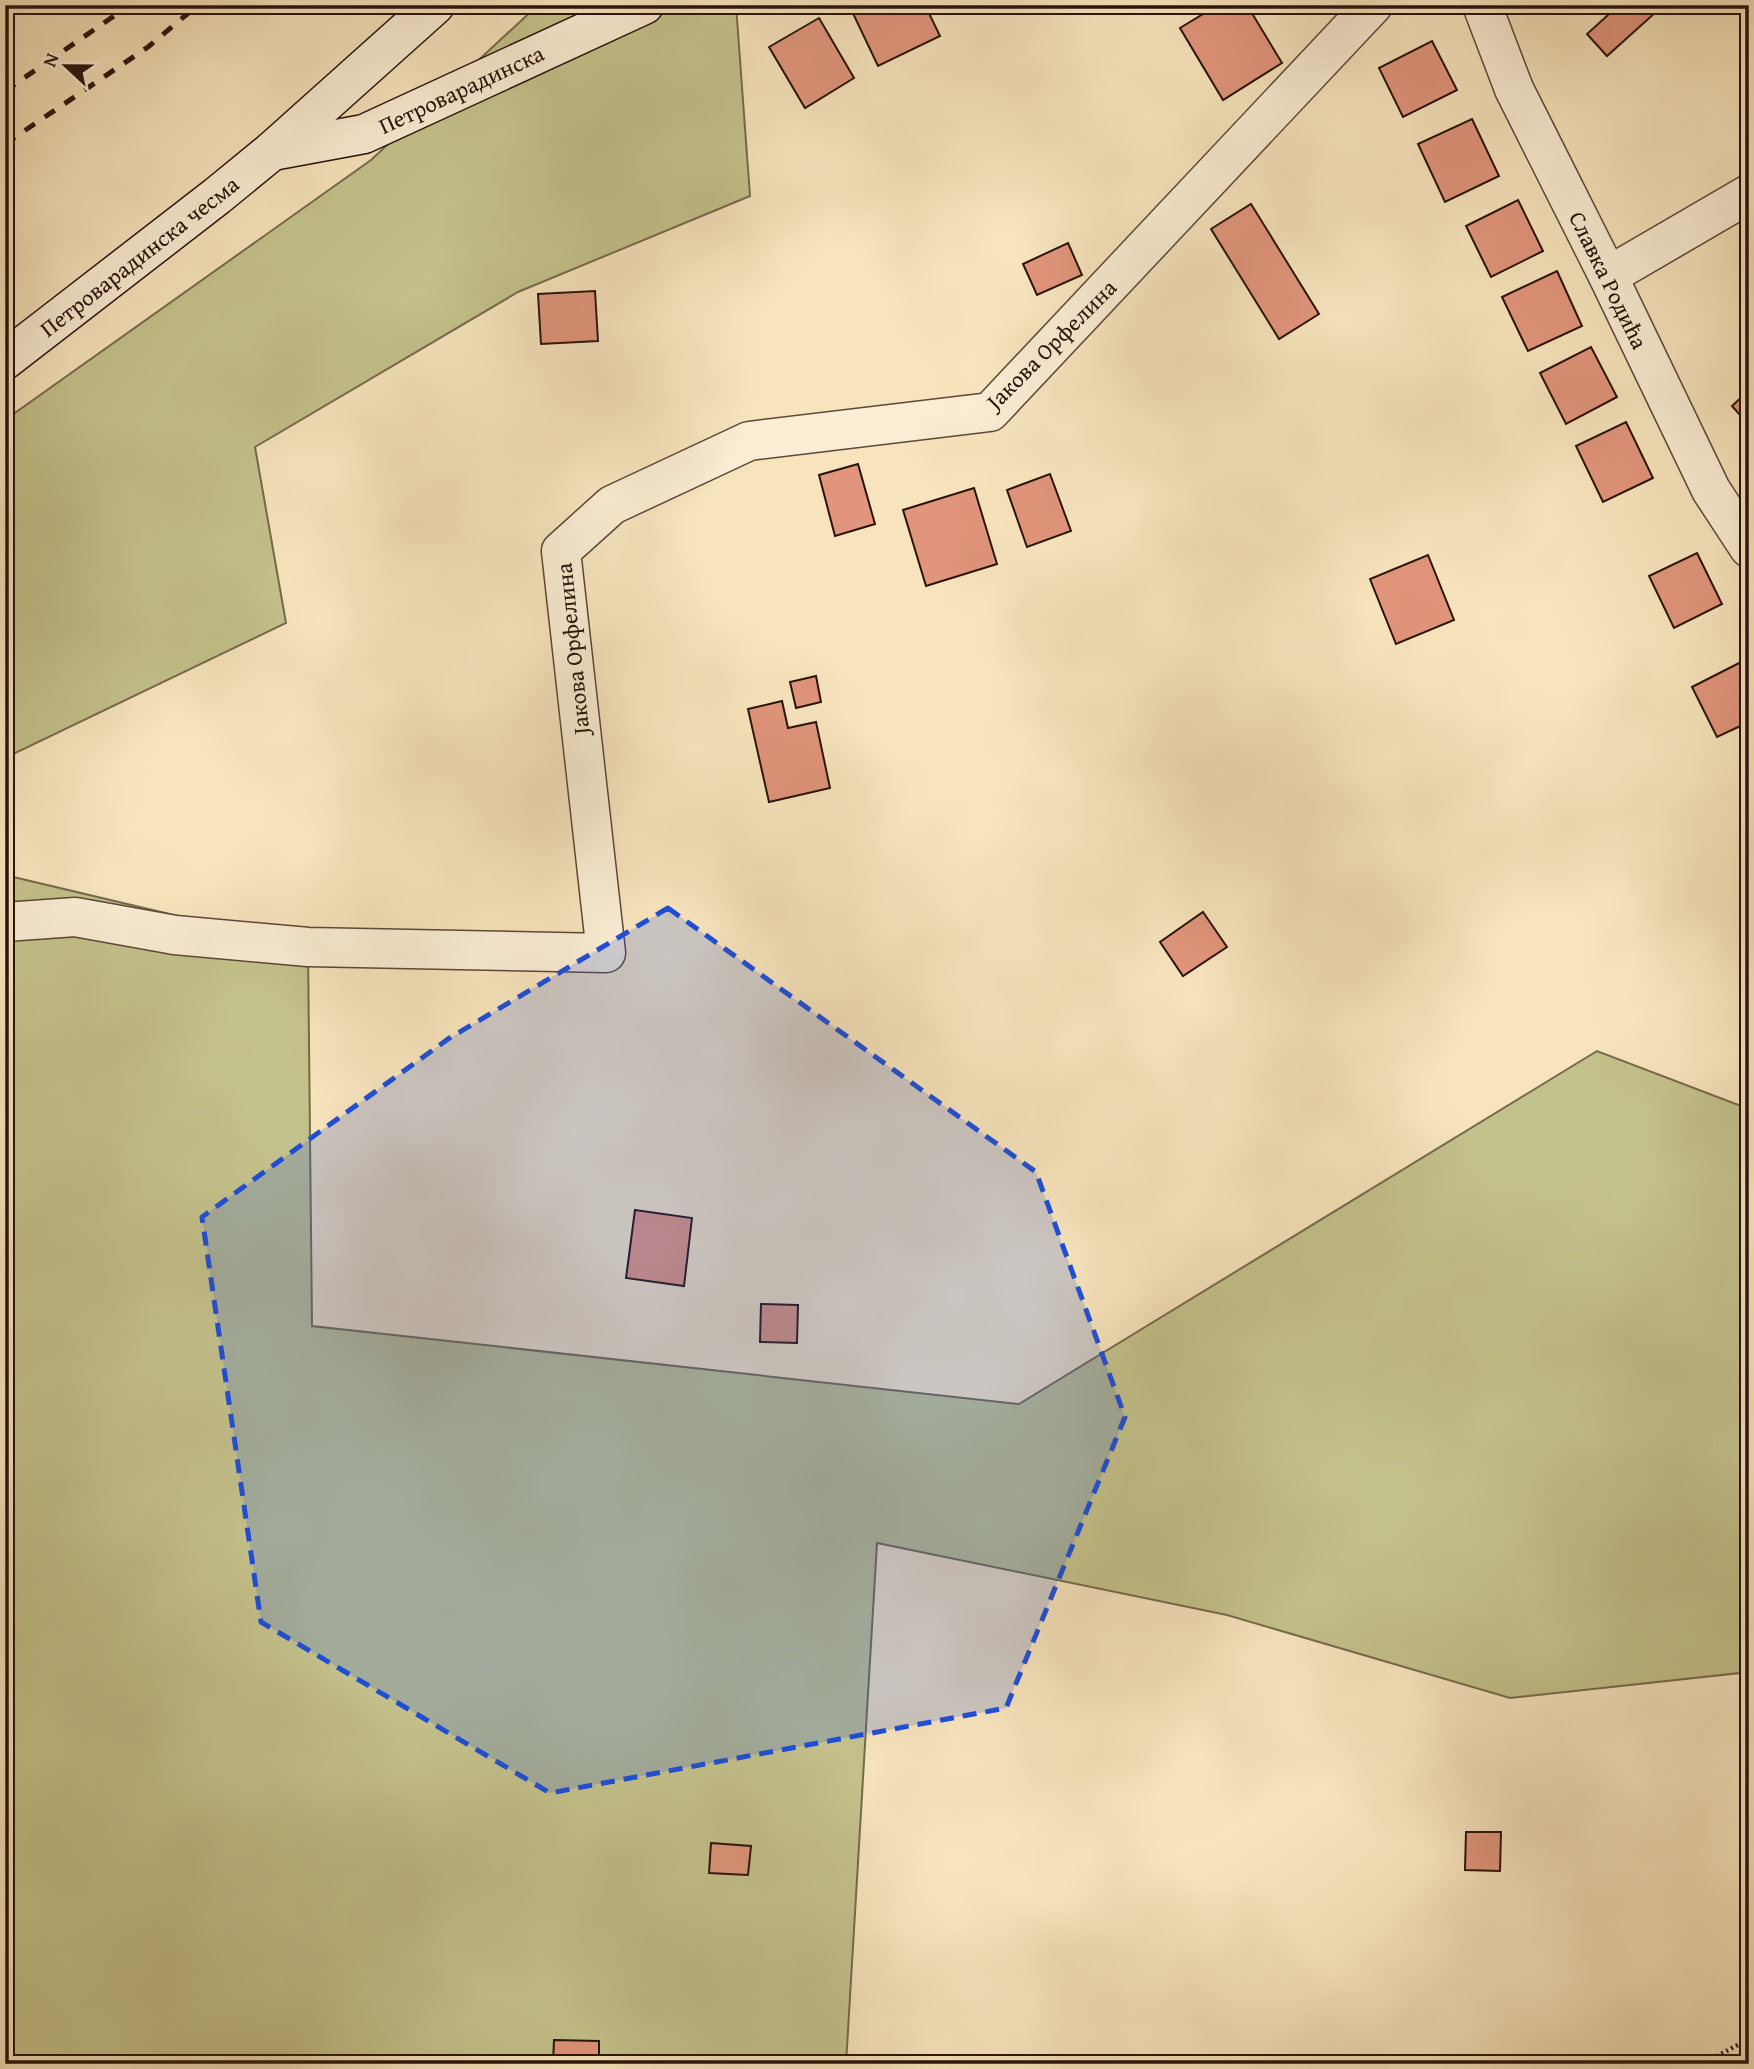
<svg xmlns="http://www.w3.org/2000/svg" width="1754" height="2069" viewBox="0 0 1754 2069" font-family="'Gentium Book Plus',serif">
<rect width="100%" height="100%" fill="#f7e4bd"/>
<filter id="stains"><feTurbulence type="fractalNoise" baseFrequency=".00286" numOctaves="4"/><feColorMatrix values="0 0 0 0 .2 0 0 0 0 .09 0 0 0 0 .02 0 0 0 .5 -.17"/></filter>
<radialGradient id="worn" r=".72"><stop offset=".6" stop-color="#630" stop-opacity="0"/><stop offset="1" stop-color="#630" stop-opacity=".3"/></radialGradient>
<g fill="#c4c28c" stroke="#766a4c" stroke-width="2">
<path d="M538,5H736L750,196L518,292L255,447L286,623L5,758V420L371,160Z"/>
<path d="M5,875L308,947L312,1326L1019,1404L1597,1051L1749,1109V1672L1510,1698L1227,1615L877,1543L846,2064H5Z"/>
</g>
<g fill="#e1957c" stroke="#28130c" stroke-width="2">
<path d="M849,5H925L940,36L878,66Z"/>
<path d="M1218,5H1247L1282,63L1223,100L1180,28Z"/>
<path d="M1619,5H1650L1656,12L1607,56L1587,34Z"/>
<path d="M819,18L854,78L805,108L769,47Z"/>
<path d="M1432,41L1457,90L1403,117L1379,68Z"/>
<path d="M1472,119L1499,176L1445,202L1418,144Z"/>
<path d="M1518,200L1543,251L1491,277L1466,226Z"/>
<path d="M1251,204L1319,314L1279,339L1211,229Z"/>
<path d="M1068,243L1082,275L1037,295L1023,264Z"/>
<path d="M1557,271L1582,326L1528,351L1502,297Z"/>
<path d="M595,291L598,341L541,344L538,294Z"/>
<path d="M1591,347L1617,397L1566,424L1540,373Z"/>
<path d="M1749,390V425L1732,406Z"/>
<path d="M1626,422L1653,478L1603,502L1576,446Z"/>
<path d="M858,464L875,524L835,536L819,475Z"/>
<path d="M1050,474L1071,531L1027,547L1007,490Z"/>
<path d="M974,488L997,564L926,586L903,510Z"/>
<path d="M1697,553L1722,604L1674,628L1649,576Z"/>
<path d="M1428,555L1454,620L1396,644L1370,579Z"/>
<path d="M1749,658V722L1717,737L1692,687Z"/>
<path d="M816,676L821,702L796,708L790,682Z"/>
<path d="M782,701L788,728L816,722L830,788L769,802L748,709Z"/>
<path d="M1203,912L1227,947L1183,976L1160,942Z"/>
<path d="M635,1210L692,1218L684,1286L626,1278Z"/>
<path d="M761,1304L798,1305L797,1343L760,1342Z"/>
<path d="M1466,1832H1501L1500,1871L1465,1870Z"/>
<path d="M711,1843L751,1846L748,1875L709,1873Z"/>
<path d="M554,2040L599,2041V2064H553Z"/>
</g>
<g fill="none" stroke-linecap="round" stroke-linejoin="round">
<g stroke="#5c4738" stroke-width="41">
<g id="street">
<path d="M1482,5L1514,89L1608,276L1711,490L1749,548"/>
<path d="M1608,276L1749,194"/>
<path d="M5,922L75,917L175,935L308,947L606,953L561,551L612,505L749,441L990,412L1373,5"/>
</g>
</g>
<g stroke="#28130c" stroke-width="41">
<g id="secondary">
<path d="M272,151L364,134L644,5"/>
<path d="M5,360L217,196L272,151L435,5"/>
</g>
</g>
<path stroke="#28130c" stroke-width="4.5" stroke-dasharray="2 3.5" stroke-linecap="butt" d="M1702,2064L1749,2039"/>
<use href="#street" stroke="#faedd4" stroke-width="38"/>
<use href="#secondary" stroke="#faedd4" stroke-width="38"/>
<g stroke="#28130c" stroke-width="5" stroke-dasharray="12 12" stroke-linecap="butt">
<path d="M5,91L130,5"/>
<path d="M5,144L148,47L198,5"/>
</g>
</g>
<path fill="#1d4ed8" fill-opacity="0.2" stroke="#1d4ed8" stroke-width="5" stroke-dasharray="14 9" stroke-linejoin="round" d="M668,908L1036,1172L1125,1417L1006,1708L550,1793L261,1622L202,1217L448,1039Z"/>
<g text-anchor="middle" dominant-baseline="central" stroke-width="5" stroke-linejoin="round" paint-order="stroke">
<g font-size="23" fill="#28130c" stroke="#faedd4">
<text transform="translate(461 89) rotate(-25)">Петроварадинска</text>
<text transform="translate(139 256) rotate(-38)">Петроварадинска чесма</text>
<text transform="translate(1609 280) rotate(64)">Славка Родића</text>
<text transform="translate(1051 344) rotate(-45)">Јакова Орфелина</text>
<text transform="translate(572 649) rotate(-96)">Јакова Орфелина</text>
</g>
</g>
<rect width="1754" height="2069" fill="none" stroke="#f7e4bd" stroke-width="28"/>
<rect x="7" y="7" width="1740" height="2055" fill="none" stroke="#28130c" stroke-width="3.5"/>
<rect x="14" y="14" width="1726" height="2041" fill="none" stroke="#28130c" stroke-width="2"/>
<g transform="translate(66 66) rotate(292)" stroke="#faedd4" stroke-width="5" paint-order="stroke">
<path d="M0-5L12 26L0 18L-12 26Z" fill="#28130c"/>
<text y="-10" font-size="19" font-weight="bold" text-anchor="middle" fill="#28130c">N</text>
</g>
<rect width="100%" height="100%" filter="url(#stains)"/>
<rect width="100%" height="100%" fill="url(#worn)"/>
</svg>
